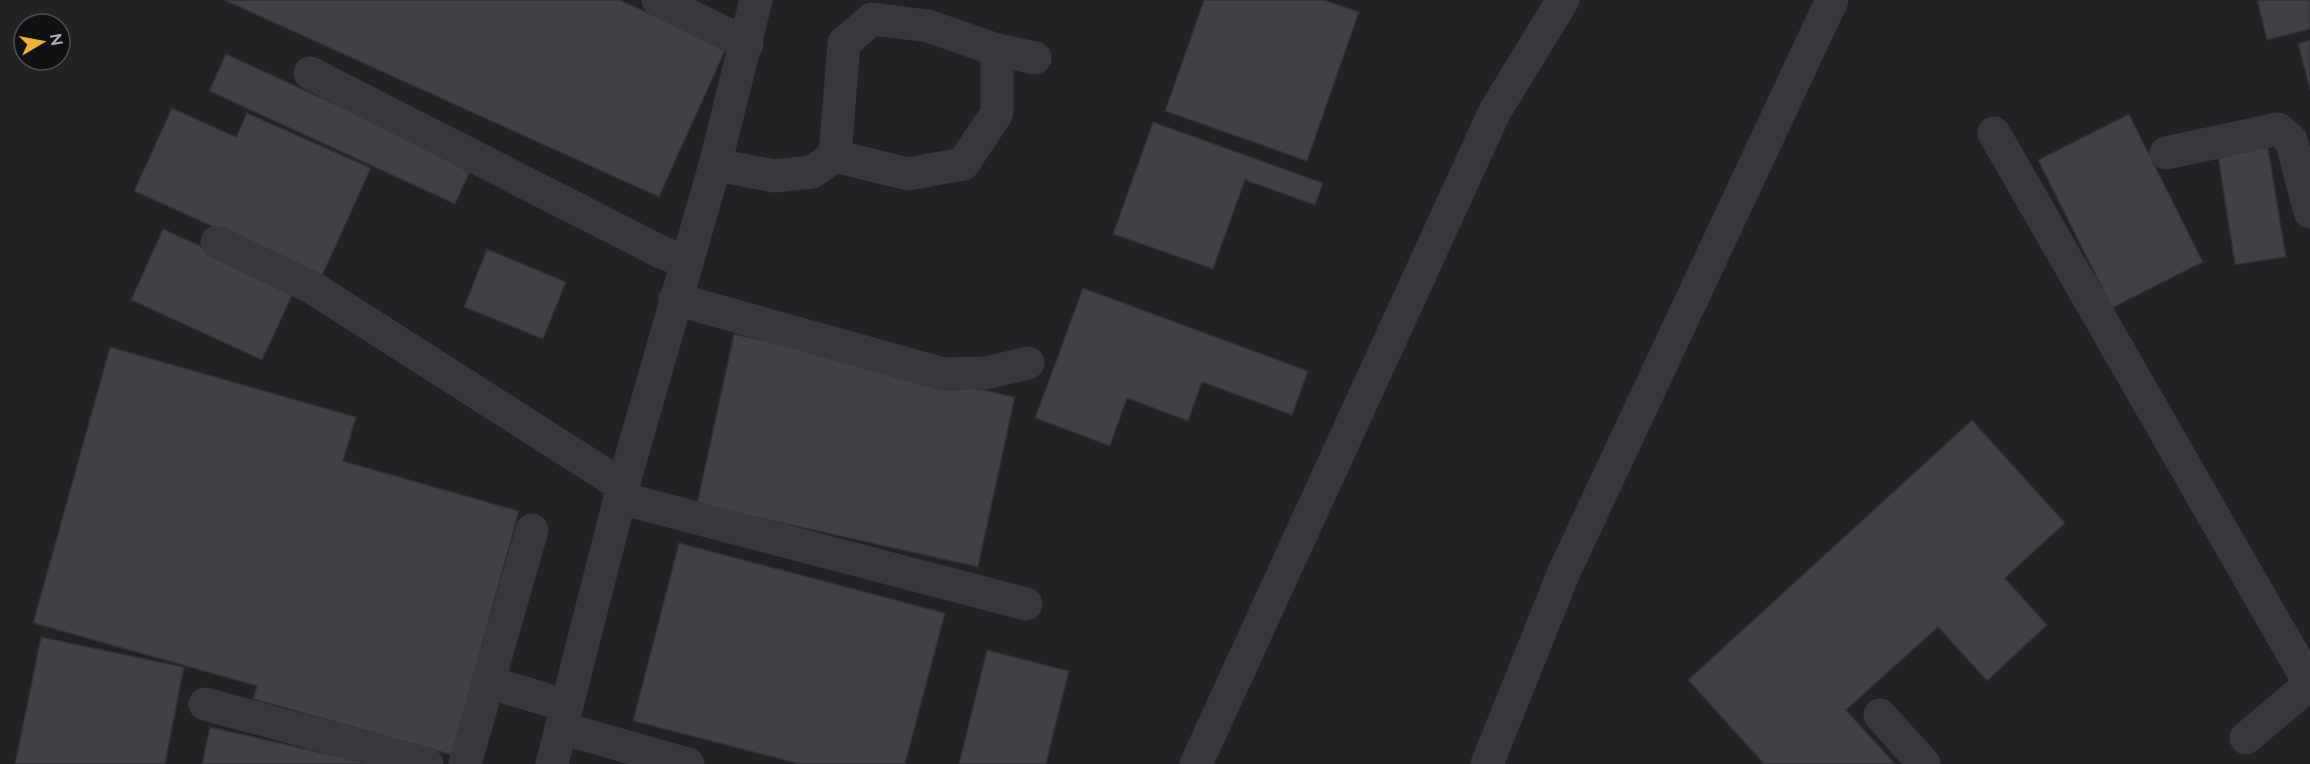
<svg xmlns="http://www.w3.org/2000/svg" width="2310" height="764" viewBox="0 0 2310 764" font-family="Raleway,sans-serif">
<rect width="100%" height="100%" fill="#161618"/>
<path fill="#222225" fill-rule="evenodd" d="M0,0H2310V764H0ZM24,24H60V60H24Z"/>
<g fill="#404145" stroke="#303034" stroke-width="1.5">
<path d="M224,0H620L726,48L659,197Z"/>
<path d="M1204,0H1324L1359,12L1307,161L1165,111Z"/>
<path d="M2257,0H2310V29L2267,40Z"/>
<path d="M2310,40V90L2298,44Z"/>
<path d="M226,54L472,167L455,204L209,91Z"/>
<path d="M172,108L236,137L247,113L371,168L322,276L134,191Z"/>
<path d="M2129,114L2203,262L2112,308L2038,160Z"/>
<path d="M1153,122L1323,183L1315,205L1245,180L1213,269L1113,234Z"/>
<path d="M2267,142L2286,257L2235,265L2217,150Z"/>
<path d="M163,229L295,289L262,360L131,300Z"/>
<path d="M487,249L566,282L543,339L464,307Z"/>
<path d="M1083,288L1308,371L1292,415L1202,382L1188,421L1127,398L1110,446L1035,418Z"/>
<path d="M734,334L1015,397L978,567L697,504Z"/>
<path d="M110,347L356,417L343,461L519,511L452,755L253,699L257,686L33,623Z"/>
<path d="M1972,420L2065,523L2005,578L2047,625L1987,681L1938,627L1846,710L1895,764H1764L1688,680Z"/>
<path d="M679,543L945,613L905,764H800L633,721Z"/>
<path d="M41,637L184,667L165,764H15Z"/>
<path d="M987,650L1069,671L1046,764H959Z"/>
<path d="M210,727L371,764H202Z"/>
</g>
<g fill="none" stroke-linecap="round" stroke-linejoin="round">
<g stroke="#37383d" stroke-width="33">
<path d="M658,0L747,44"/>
<path d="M310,73L661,252L686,262"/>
<path d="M1994,133L2310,684"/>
<path d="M2166,153L2278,129L2291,140L2310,212"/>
<path d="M835,156L908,174L963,164L997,113V50"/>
<path d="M715,165L775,176L812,172L835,156L844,43L872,19L928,26L997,50L1035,58"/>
<path d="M217,242L313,288L623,486"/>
<path d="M675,299L943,374L986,373L1028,363"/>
<path d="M620,498L1026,604"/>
<path d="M488,682L567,706"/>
<path d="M205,704L427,764"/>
<path d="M1880,715L1924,764"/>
<path d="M561,728L688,764"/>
<path d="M2246,738L2310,684"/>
<path d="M465,764L532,530"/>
<path d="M552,764L623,486L715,165L756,0"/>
<path d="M1196,764L1495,111L1563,0"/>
<path d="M1487,764L1564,572L1832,0"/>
</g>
</g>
<g transform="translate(42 42) rotate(80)"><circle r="28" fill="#111113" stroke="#4d4f55" stroke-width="1.5"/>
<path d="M0-4.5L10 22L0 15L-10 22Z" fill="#f2b134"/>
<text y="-9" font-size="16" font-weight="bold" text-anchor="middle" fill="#a8adb8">N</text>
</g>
</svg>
